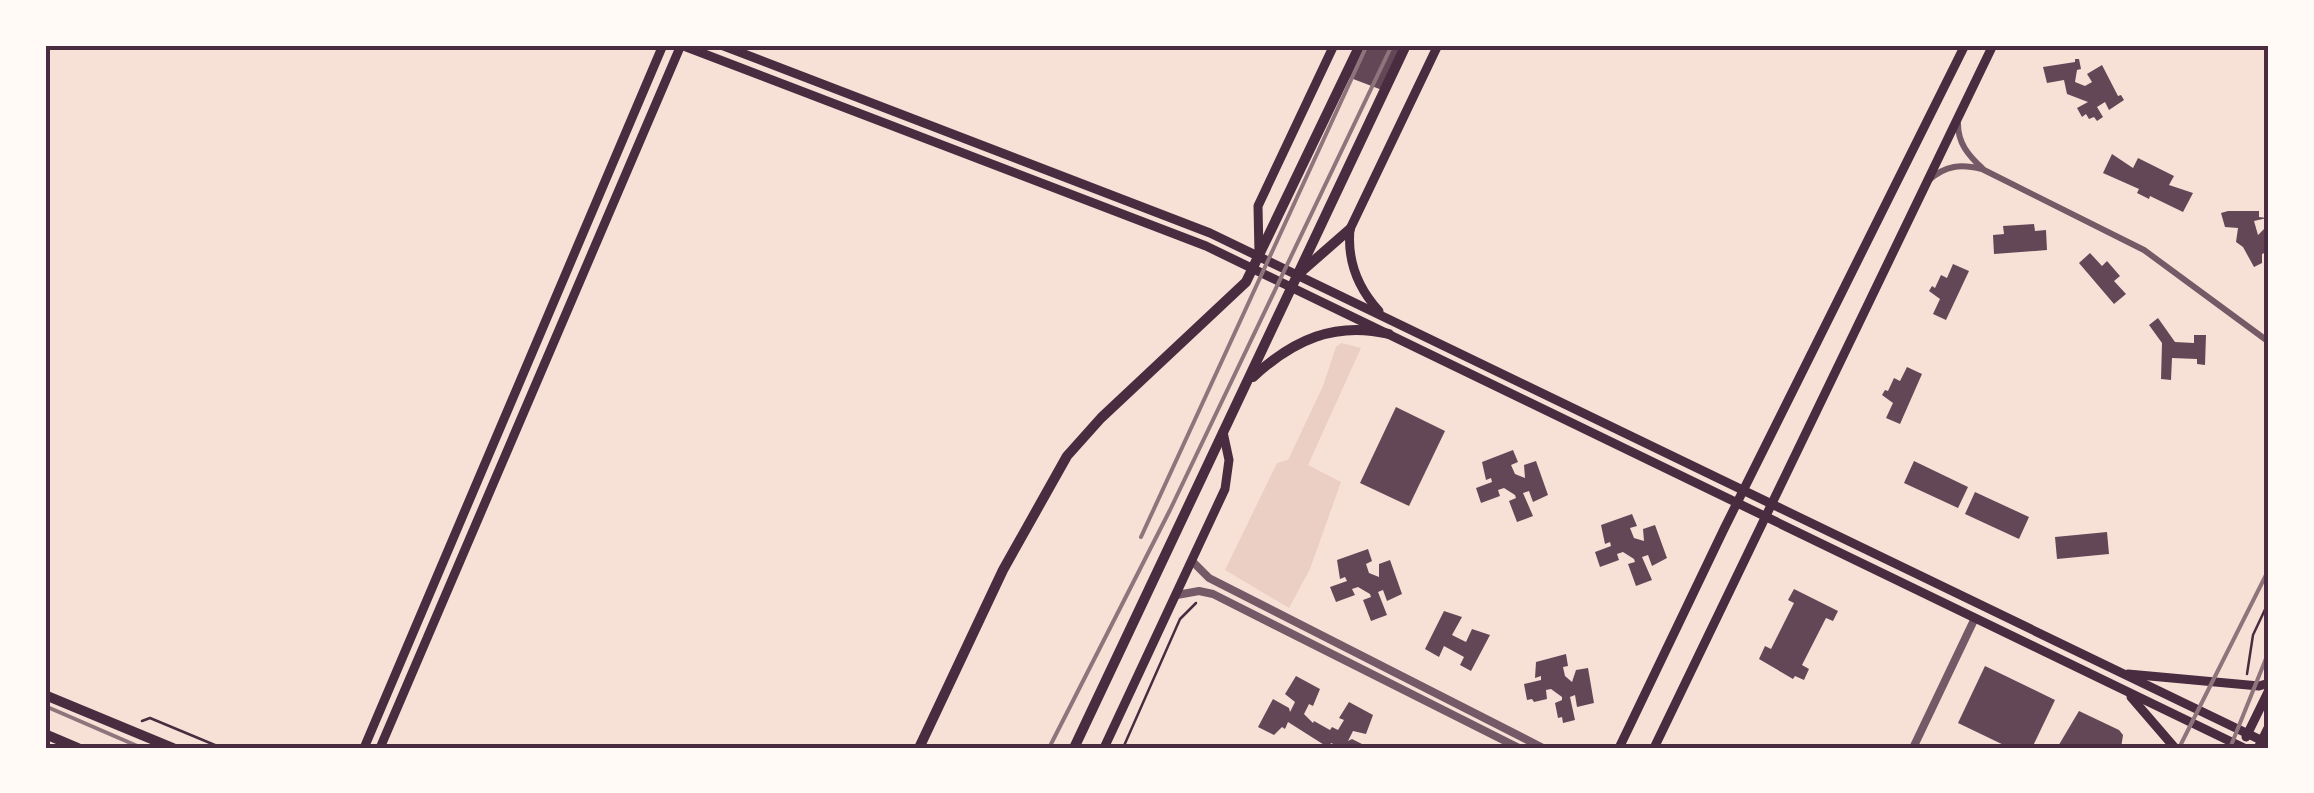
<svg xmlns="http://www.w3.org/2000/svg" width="2314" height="793" viewBox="0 0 2314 793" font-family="Ubuntu,sans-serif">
<rect width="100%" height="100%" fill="#f7e1d7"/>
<path fill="#ebcfc5" d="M1341,343L1361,348L1308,465L1341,482L1310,569L1289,608L1225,570L1277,463L1288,460L1323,386L1336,347Z"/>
<g fill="#644757">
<path d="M1359,45H1402L1382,90L1348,77Z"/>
<path d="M2075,59H2079L2081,69L2077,70L2075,82L2085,86L2092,82L2087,74L2102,65L2118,96L2121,95L2124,100L2109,110L2105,102L2097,107L2103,117L2097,121L2094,117L2089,119L2086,114L2082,117L2077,108L2088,102L2067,94L2064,80L2047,83L2043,67L2075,62Z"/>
<path d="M2112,154L2133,168L2138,158L2174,176L2169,185L2193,193L2183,212L2150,196L2149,199L2137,193L2139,189L2103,173Z"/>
<path d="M2228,211H2259V217L2267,218L2254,221L2258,235L2269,224V251L2262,254V263L2254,267L2243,247L2236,242L2238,228L2225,227L2221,213Z"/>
<path d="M2034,224L2035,231L2046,230L2047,250L1994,254L1993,235L2004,234L2003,226Z"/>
<path d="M2090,253L2102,266L2107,261L2120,276L2114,281L2126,294L2114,304L2079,263Z"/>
<path d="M1953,264L1969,271L1946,320L1933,314L1940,299L1929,291L1932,286L1935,288L1941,275L1947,278Z"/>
<path d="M2158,318L2175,342L2194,343V335H2206L2205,365L2197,364V359L2172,358L2171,380L2161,379L2162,343L2149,325Z"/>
<path d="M1907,367L1922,374L1900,424L1886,418L1893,403L1882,395L1885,390L1888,391L1894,378L1900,381Z"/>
<path d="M1396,407L1445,431L1409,506L1360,483Z"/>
<path d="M1513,450L1518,462L1511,465L1515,474L1525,478L1524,465L1536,461L1548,495L1533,502L1529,491L1523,493L1533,516L1517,522L1509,501L1516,498L1515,495L1504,488L1498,490L1500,496L1481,503L1476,488L1492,482L1491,478L1486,480L1482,462Z"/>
<path d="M1914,461L1968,487L1958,508L1904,483Z"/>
<path d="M1975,492L2029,517L2019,539L1965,514Z"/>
<path d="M1632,514L1637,526L1630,528L1634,538L1644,541L1643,529L1655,525L1667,558L1652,566L1648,555L1642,557L1652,580L1636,586L1628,564L1635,562L1634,559L1623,552L1617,554L1619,560L1600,567L1595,552L1611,546L1610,542L1605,544L1601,525Z"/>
<path d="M2107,532L2109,554L2057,559L2055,537Z"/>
<path d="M1368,549L1372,561L1366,564L1369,573L1379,577V564L1390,560L1402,594L1387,601L1383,590L1378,592L1387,615L1371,621L1363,600L1371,597L1370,594L1358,587L1352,589L1355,595L1336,602L1330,587L1347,581L1345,577L1340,579L1337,560Z"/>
<path d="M1794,589L1838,611L1833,621L1826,618L1802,665L1809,669L1804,680L1795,676L1793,679L1759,659L1765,646L1771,649L1794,603L1788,600Z"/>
<path d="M1444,611L1462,617L1452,635L1466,642L1472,629L1490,635L1471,671L1460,665L1464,657L1444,646L1439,657L1425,649Z"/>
<path d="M1566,654L1568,666L1563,667L1565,676L1572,682L1576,670L1588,668L1594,703L1577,707L1575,695L1570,697L1575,720L1563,723L1562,717L1558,718L1555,703L1562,700V697L1551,689L1546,690L1547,699L1534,702L1532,699L1527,700L1524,684L1541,680V676L1535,678L1536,662Z"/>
<path d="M1985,666L2055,700L2032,748H2010L1958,723Z"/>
<path d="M1296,676L1320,689L1313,706L1309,704L1304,714L1313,723L1314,721L1330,730L1332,727L1338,730L1344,720L1339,718L1349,702L1373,715L1366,734L1353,731L1348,741L1352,739L1370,748H1342L1331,743L1329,748L1288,722L1285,729L1282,727L1274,735L1258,727L1273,699L1289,708L1290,712L1295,702L1285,694Z"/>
<path d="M2079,711L2119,730L2123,735L2121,748H2057Z"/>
</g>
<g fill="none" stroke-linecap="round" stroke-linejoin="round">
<g stroke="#4a2c40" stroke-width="2.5">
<path d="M2247,674L2253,635L2269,601"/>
<path d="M142,721L150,718L222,748"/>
<path d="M1123,748L1180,619L1196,603"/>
</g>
<g stroke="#755966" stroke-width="6">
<path d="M1958,124C1958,143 1968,155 1982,168"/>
<path d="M1929,180C1946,165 1961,164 1982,169L2144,250L2269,342"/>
</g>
<g stroke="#755966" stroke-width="8">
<path d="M1193,562L1209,578L1543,748"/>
<path d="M1177,595L1199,591L1213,594L1519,748"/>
<path d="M1913,748L1975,618"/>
</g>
<g stroke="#4a2c40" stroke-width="9">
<path d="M681,45L1206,246L2244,748"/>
<path d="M721,45L1210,233L2269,744"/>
<path d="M1259,254L1258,206L1334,45"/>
<path d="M1379,311C1357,287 1347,261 1350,229L1438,45"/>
<path d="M2128,674L2259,686L2269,683"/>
<path d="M2131,697L2175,748"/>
<path d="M2246,737L2269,690"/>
<path d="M364,748L663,45"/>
<path d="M380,748L681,45"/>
<path d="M1104,748L1225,489L1229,460L1223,432"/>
<path d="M1619,748L1724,529L1965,45"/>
<path d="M1654,748L1993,45"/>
<path d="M2258,748L2269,726"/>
</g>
<g stroke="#4a2c40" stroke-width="10">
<path d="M1302,271L1350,229"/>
<path d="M1253,377C1293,340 1335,321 1389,334"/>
<path d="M45,695L173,748"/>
<path d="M45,734L78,748"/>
<path d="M919,748L1003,570L1067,456L1101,418L1246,282L1360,45"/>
<path d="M1074,748L1406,45"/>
</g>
<g stroke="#8f747c" stroke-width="4">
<path d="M1141,537L1367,45"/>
<path d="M45,706L142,748"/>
<path d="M1049,748L1170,510L1392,45"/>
<path d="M2179,748L2269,569"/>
<path d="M2230,748L2269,651"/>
</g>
</g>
<rect width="2314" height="793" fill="none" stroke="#fffaf5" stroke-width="95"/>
<rect x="48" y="48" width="2218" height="698" fill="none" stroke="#4a2c40" stroke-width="4"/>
</svg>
